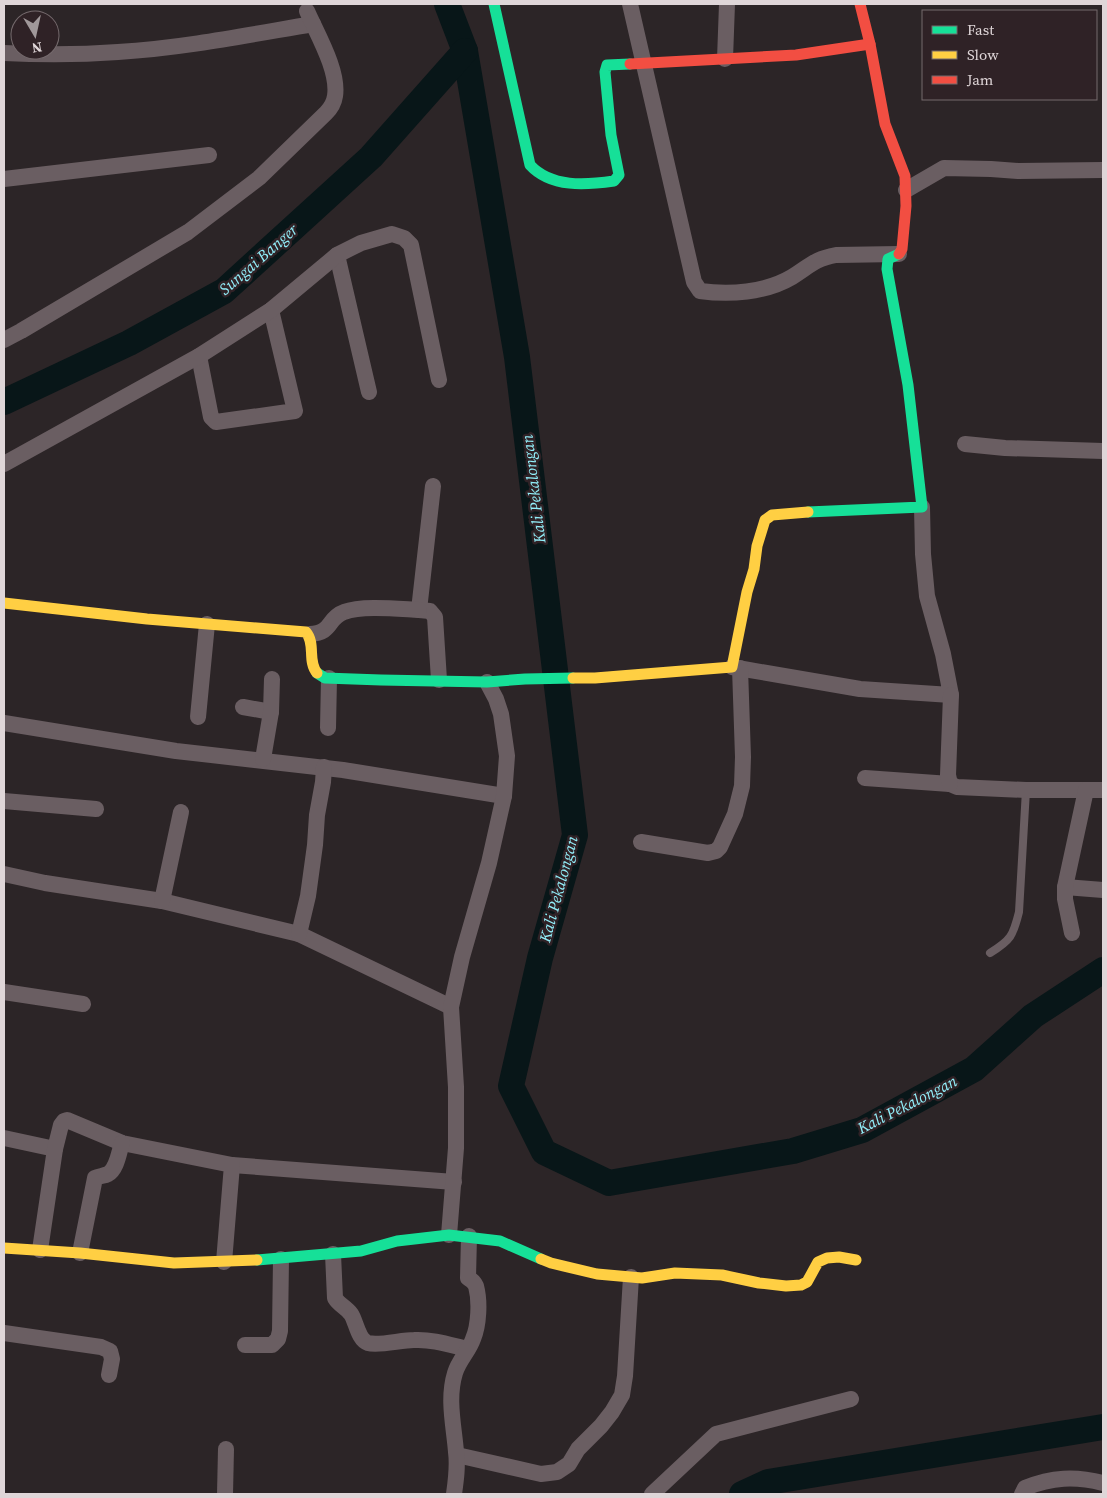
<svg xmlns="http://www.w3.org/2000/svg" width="1107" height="1498" viewBox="0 0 1107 1498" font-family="'Source Serif 4',serif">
<rect width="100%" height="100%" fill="#2c2527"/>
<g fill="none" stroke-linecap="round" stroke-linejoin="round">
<g stroke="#081618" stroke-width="26">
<path d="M447,4L465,51L517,357L575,835L540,958L511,1086L544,1152L609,1183L793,1151L862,1130L974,1069L1033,1016L1103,970"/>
<path d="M4,402L129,343L224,291L371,157L465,51"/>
<path d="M742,1494L768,1482L1103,1427"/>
</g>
<path stroke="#6a5e62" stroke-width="8" d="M990,953C1011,940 1013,936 1019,912L1026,790"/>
<g stroke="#6a5e62" stroke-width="16">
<path d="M630,4L694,282L700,291C729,295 765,293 792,277C810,266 814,259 836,255L899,254"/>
<path d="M4,53C42,55 79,55 118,52C183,48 248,35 313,24"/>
<path d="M725,59L727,4"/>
<path d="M4,179L209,155"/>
<path d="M906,190L944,168L991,169L1018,171L1103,170"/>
<path d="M337,255L369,392"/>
<path d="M4,340L21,331L188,232L259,178L326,113C331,108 334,103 335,96C339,71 317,34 307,11"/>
<path d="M199,356L211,417L216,422L295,411L271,310"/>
<path d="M965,444L1005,448L1103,451"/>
<path d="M4,464L199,356L271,310L337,255L361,243L392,234L404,238L411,245L439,380"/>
<path d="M433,486L419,610L430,611L435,617L439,680"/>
<path d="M310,634C333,633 327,618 344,612C362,605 399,609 419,610"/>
<path d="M732,667L860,689L951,695L943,654L927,596L923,554L922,507"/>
<path d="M243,707L271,712"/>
<path d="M198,717L207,624"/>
<path d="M4,723L176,751L343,770L504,796"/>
<path d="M328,728L329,678"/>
<path d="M263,759L271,712L272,679"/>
<path d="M865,778L950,784L957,787L1026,790H1086"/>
<path d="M950,784L948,775L951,695"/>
<path d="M4,801L96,809"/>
<path d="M641,842L708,853L716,851L720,847L735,814L742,786L743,757L740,668"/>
<path d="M4,874L45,883L162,901L299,934L451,1007"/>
<path d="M1065,887L1103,890"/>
<path d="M162,901L181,812"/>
<path d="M1072,933L1065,899V887L1086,790H1103"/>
<path d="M299,934L308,896L315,845L317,815L323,782L324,767"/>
<path d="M4,992L83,1004"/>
<path d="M4,1138L55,1149"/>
<path d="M232,1165L454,1182"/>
<path d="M449,1235L456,1148V1087L451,1007L462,957L489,863L504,796L507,756L501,714L496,699L487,682"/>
<path d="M40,1250L55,1149L61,1125L64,1121L67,1120L122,1143L232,1165L224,1262"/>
<path d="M80,1253L95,1178C99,1176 104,1176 108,1174C117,1169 119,1152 122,1143"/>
<path d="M333,1254L335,1298C339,1305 346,1307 351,1314C356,1321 358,1340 368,1343C379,1346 401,1340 414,1340C433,1339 450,1345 467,1349"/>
<path d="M4,1333L101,1347L110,1351L112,1359L109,1375"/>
<path d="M245,1345H272L278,1339L280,1331L281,1259"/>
<path d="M457,1455L541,1474L557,1472L569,1464L578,1449L601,1426L612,1412L622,1395L625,1376L631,1277"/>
<path d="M225,1494L226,1449"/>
<path d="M454,1494C456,1480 458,1466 456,1452C454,1426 447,1399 455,1373C459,1360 469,1351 473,1339C479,1325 480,1301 476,1286C474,1282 472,1280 468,1278L469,1236"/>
<path d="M652,1494L716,1434L851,1399"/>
<path d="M1022,1494L1025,1488C1052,1477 1075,1476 1103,1483"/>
</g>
<g stroke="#16e098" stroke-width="11">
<path d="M494,4L530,165C551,188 586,185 614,181L619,175L611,135L605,72L607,65L630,64"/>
<path d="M808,512L922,507L908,385L887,269L888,259L899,254"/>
<path d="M317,673L325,678L381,680L487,682L525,679L573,678"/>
<path d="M257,1260L361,1251L397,1241L449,1235L500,1241L541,1259"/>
</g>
<g stroke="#ffcf43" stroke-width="11">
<path d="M4,603L147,619L306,632C316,644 307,661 317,673"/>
<path d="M573,678H595L732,667L747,592L754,569L757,546L765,520L772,515L808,512"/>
<path d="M4,1248L80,1253L174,1263L257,1260"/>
<path d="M541,1259L551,1263L597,1274L642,1278L675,1273L722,1275L759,1283L786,1286L801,1285L807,1282L818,1262L827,1258L839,1257L856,1260"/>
</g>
<g stroke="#f24e42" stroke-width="11">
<path d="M860,4L870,44L885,124L905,176L906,206L902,249L899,254"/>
<path d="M630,64L796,55L870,44"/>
</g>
</g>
<g text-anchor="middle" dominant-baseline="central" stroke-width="5" stroke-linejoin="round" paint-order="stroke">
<g font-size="16" font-style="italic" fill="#92effa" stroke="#2f2226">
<text transform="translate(258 259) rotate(-41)">Sungai Banger</text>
<text transform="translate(533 489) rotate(-97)">Kali Pekalongan</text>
<text transform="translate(558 889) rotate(-75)">Kali Pekalongan</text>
<text transform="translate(907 1104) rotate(-27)">Kali Pekalongan</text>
</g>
</g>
<rect width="1107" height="1498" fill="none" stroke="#dfd6d8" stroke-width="10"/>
<rect x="922" y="10" width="175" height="90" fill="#2f2226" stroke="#756a6d"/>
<rect x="932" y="26" width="25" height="8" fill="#16e098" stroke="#756a6d"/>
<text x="967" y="35" font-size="15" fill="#dfd6d8">Fast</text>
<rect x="932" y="51" width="25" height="8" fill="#ffcf43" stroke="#756a6d"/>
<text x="967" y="60" font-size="15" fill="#dfd6d8">Slow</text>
<rect x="932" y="76" width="25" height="8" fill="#f24e42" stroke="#756a6d"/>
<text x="967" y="85" font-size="15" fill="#dfd6d8">Jam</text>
<g transform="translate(35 35) rotate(171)"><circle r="24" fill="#2f2226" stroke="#756a6d"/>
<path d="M0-4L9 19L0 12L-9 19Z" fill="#a0989a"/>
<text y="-8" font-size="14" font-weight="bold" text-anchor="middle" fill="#dfd6d8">N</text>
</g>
</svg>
